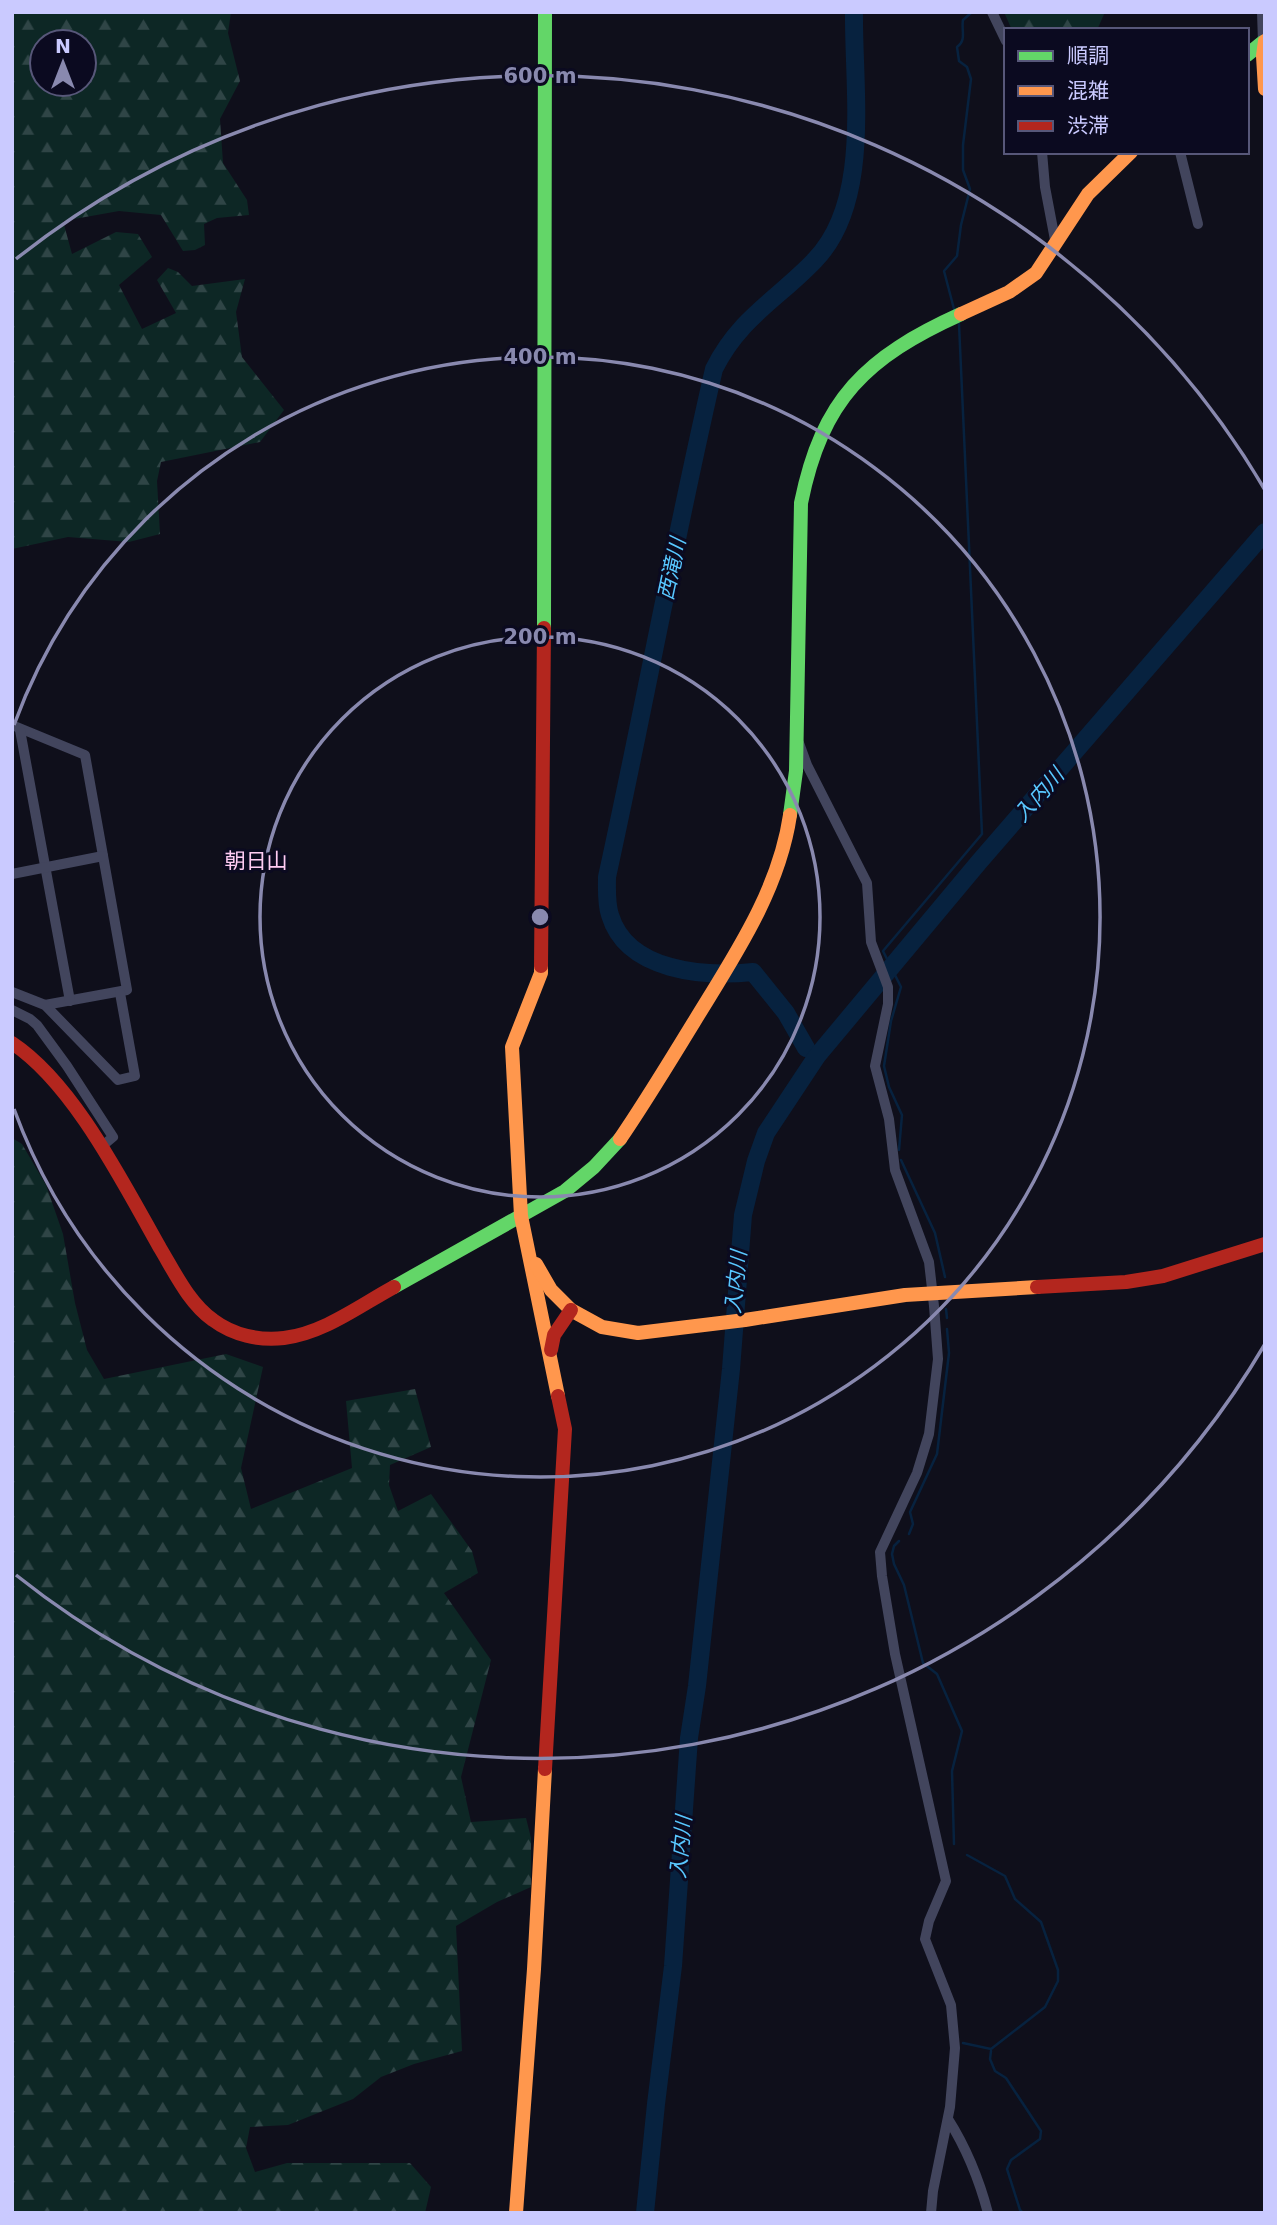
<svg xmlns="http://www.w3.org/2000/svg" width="1277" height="2225" viewBox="0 0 1277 2225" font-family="'DejaVu Sans','Noto Sans JP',sans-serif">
<defs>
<pattern id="forest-firs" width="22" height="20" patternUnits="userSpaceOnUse" patternTransform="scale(1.75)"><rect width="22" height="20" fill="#0d2725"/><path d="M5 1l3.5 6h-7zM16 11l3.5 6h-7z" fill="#2f4546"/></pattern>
</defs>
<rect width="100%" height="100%" fill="#0f0f1b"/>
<g fill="url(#forest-firs)" fill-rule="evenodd">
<path d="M12,12H231L228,33L240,81L220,119L223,163L247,200L249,215L217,218L204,224L205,245L195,250L183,251L161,215L119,211L63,221L72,254L116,232L138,234L152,257L119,285L142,329L176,313L157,280L168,268L178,272L192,286L245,279L236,312L242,357L284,410L260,442L161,462L157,481L160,534L129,542L68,537L12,549ZM42,42H84V84H42Z"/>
<path d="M1004,12H1105L1097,30H1012Z"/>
<path d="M12,1138L22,1144L46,1185L63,1234L75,1303L87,1350L104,1379L226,1354L263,1367L241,1468L251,1509L352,1468L346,1401L415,1389L431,1447L390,1465L389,1485L398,1511L431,1494L472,1551L478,1573L444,1593L491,1660L461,1777L471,1822L526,1818L531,1838V1887L497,1902L456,1926L462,2051L414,2064L381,2077L353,2099L288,2125L250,2127L246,2148L255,2172L287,2163H410L431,2187L425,2213H12Z"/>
</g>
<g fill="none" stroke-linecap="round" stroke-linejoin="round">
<g stroke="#07223f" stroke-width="2.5">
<path d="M954,309L944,271L957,256L961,225L970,189L963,170V145L971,79L967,67L959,61L957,47C967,40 961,30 963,20L972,12"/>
<path d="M899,1150L902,1115L889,1087L884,1066L891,1021L901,987L883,951L982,834L959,324"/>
<path d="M901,1160L935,1233L945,1277"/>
<path d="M946,1309L947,1318"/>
<path d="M909,1534L913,1524L910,1512L937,1454L949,1353L947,1329"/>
<path d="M899,1541L894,1546L892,1554L894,1564L904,1585L923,1663L937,1674L962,1731L952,1771L954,1844"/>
<path d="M963,2043L991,2049L1045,2007L1058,1981V1970L1041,1922L1015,1899L1005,1876L967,1855"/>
<path d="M991,2051L990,2059L995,2071L1006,2078L1041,2131L1040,2139L1011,2160L1007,2169L1020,2210L1023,2213"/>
</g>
<g stroke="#07223f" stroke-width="18">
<path d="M806,1048L786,1013L753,972C705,977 627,972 610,915C606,903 607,890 607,877C644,708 675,537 714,369C740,317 778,299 815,260C872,201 853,88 854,12"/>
<path d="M645,2213L656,2104L673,1966L689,1738L697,1686L731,1369L743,1215L756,1161L766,1133L817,1056L979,862L1265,532"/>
</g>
<g stroke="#42455d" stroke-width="10">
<path d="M992,12L1006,41"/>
<path d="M1262,12L1263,42"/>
<path d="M1042,152L1045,187L1056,245"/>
<path d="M1180,152L1198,224"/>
<path d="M12,725L85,755L127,990L45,1005"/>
<path d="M20,730L70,1001"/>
<path d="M799,743L807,765L867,883L871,942L888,987V1004L875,1066L889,1119L895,1170L929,1262L934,1306L938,1359L929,1434L917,1473L880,1552L882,1576L895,1654L946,1881L929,1921L925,1939L951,2005L955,2048L950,2107L933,2191L931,2213"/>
<path d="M12,874L103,856"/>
<path d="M12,992L45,1005L118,1080L135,1076L120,993"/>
<path d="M12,1010L30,1019L37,1025L67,1066L113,1137L101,1147"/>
<path d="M948,2119C967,2149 979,2179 988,2213"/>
</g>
<g stroke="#63d668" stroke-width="14">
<path d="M1247,55L1263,42"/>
<path d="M544,628L545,12"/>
<path d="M790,815L796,771L801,503C822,399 866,357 961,314"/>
<path d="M394,1287L565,1191L594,1167L620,1139"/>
</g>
<g stroke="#ff974d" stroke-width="14">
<path d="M1265,41L1263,56L1265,89"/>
<path d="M961,314L1009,292L1036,273L1088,194L1131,152"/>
<path d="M541,966V973L512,1047L521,1216L558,1396"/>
<path d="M620,1139C646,1101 670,1061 694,1022C733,958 779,891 790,815"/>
<path d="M536,1264L551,1290L571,1310L602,1327L638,1333L745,1320L905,1295L1037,1287"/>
<path d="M516,2213L534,1969L545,1769"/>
</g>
<g stroke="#b3261e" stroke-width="14">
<path d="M541,966L544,628"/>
<path d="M12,1043C74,1084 123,1183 160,1248C175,1273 189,1303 213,1320C233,1335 259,1341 284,1338C324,1333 359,1306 394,1287"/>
<path d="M1037,1287L1126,1282L1163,1276L1265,1244"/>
<path d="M551,1350L554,1335L571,1310"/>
<path d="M545,1769L565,1429L558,1396"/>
</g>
</g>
<g fill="none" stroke="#8989af" stroke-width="3.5">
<circle cx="540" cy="917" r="280"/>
<path d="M14 725A560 560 0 1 1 14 1109"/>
<path d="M1265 1344A841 841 0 0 1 16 1575M16 259A841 841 0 0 1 1265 490"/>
</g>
<g text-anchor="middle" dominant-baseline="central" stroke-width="6" stroke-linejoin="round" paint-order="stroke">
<g font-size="21" font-style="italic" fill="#58c7ff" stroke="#0b0a20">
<text transform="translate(672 569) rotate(-78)">西滝川</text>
<text transform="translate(1039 795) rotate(-49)">入内川</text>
<text transform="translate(736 1282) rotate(-84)">入内川</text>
<text transform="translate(681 1847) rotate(-84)">入内川</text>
</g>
<g font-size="21" fill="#ffccf3" stroke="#0b0a20">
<text x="256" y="861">朝日山</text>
</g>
</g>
<circle cx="540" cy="917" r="10" fill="#8989af" stroke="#0b0a20" stroke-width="3.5"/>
<g font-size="21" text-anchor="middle" font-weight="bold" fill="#8989af" stroke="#0b0a20" stroke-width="6" stroke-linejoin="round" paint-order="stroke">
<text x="540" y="83">600 m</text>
<text x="540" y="364">400 m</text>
<text x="540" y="644">200 m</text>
</g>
<rect width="1277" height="2225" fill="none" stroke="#cacaff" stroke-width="28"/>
<rect x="1004" y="28" width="245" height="126" fill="#0b0a20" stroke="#575779" stroke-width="2"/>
<rect x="1018" y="51" width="35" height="10" fill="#63d668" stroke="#575779" stroke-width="2"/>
<text x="1067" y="63" font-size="21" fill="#cacaff">順調</text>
<rect x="1018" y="86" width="35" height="10" fill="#ff974d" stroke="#575779" stroke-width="2"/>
<text x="1067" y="98" font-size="21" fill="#cacaff">混雑</text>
<rect x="1018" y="121" width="35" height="10" fill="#b3261e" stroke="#575779" stroke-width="2"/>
<text x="1067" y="133" font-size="21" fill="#cacaff">渋滞</text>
<g transform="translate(63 63)"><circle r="33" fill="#0b0a20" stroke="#575779" stroke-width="2"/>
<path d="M0-5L12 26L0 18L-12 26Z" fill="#8989af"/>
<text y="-10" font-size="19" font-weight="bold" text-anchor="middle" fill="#cacaff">N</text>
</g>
</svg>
